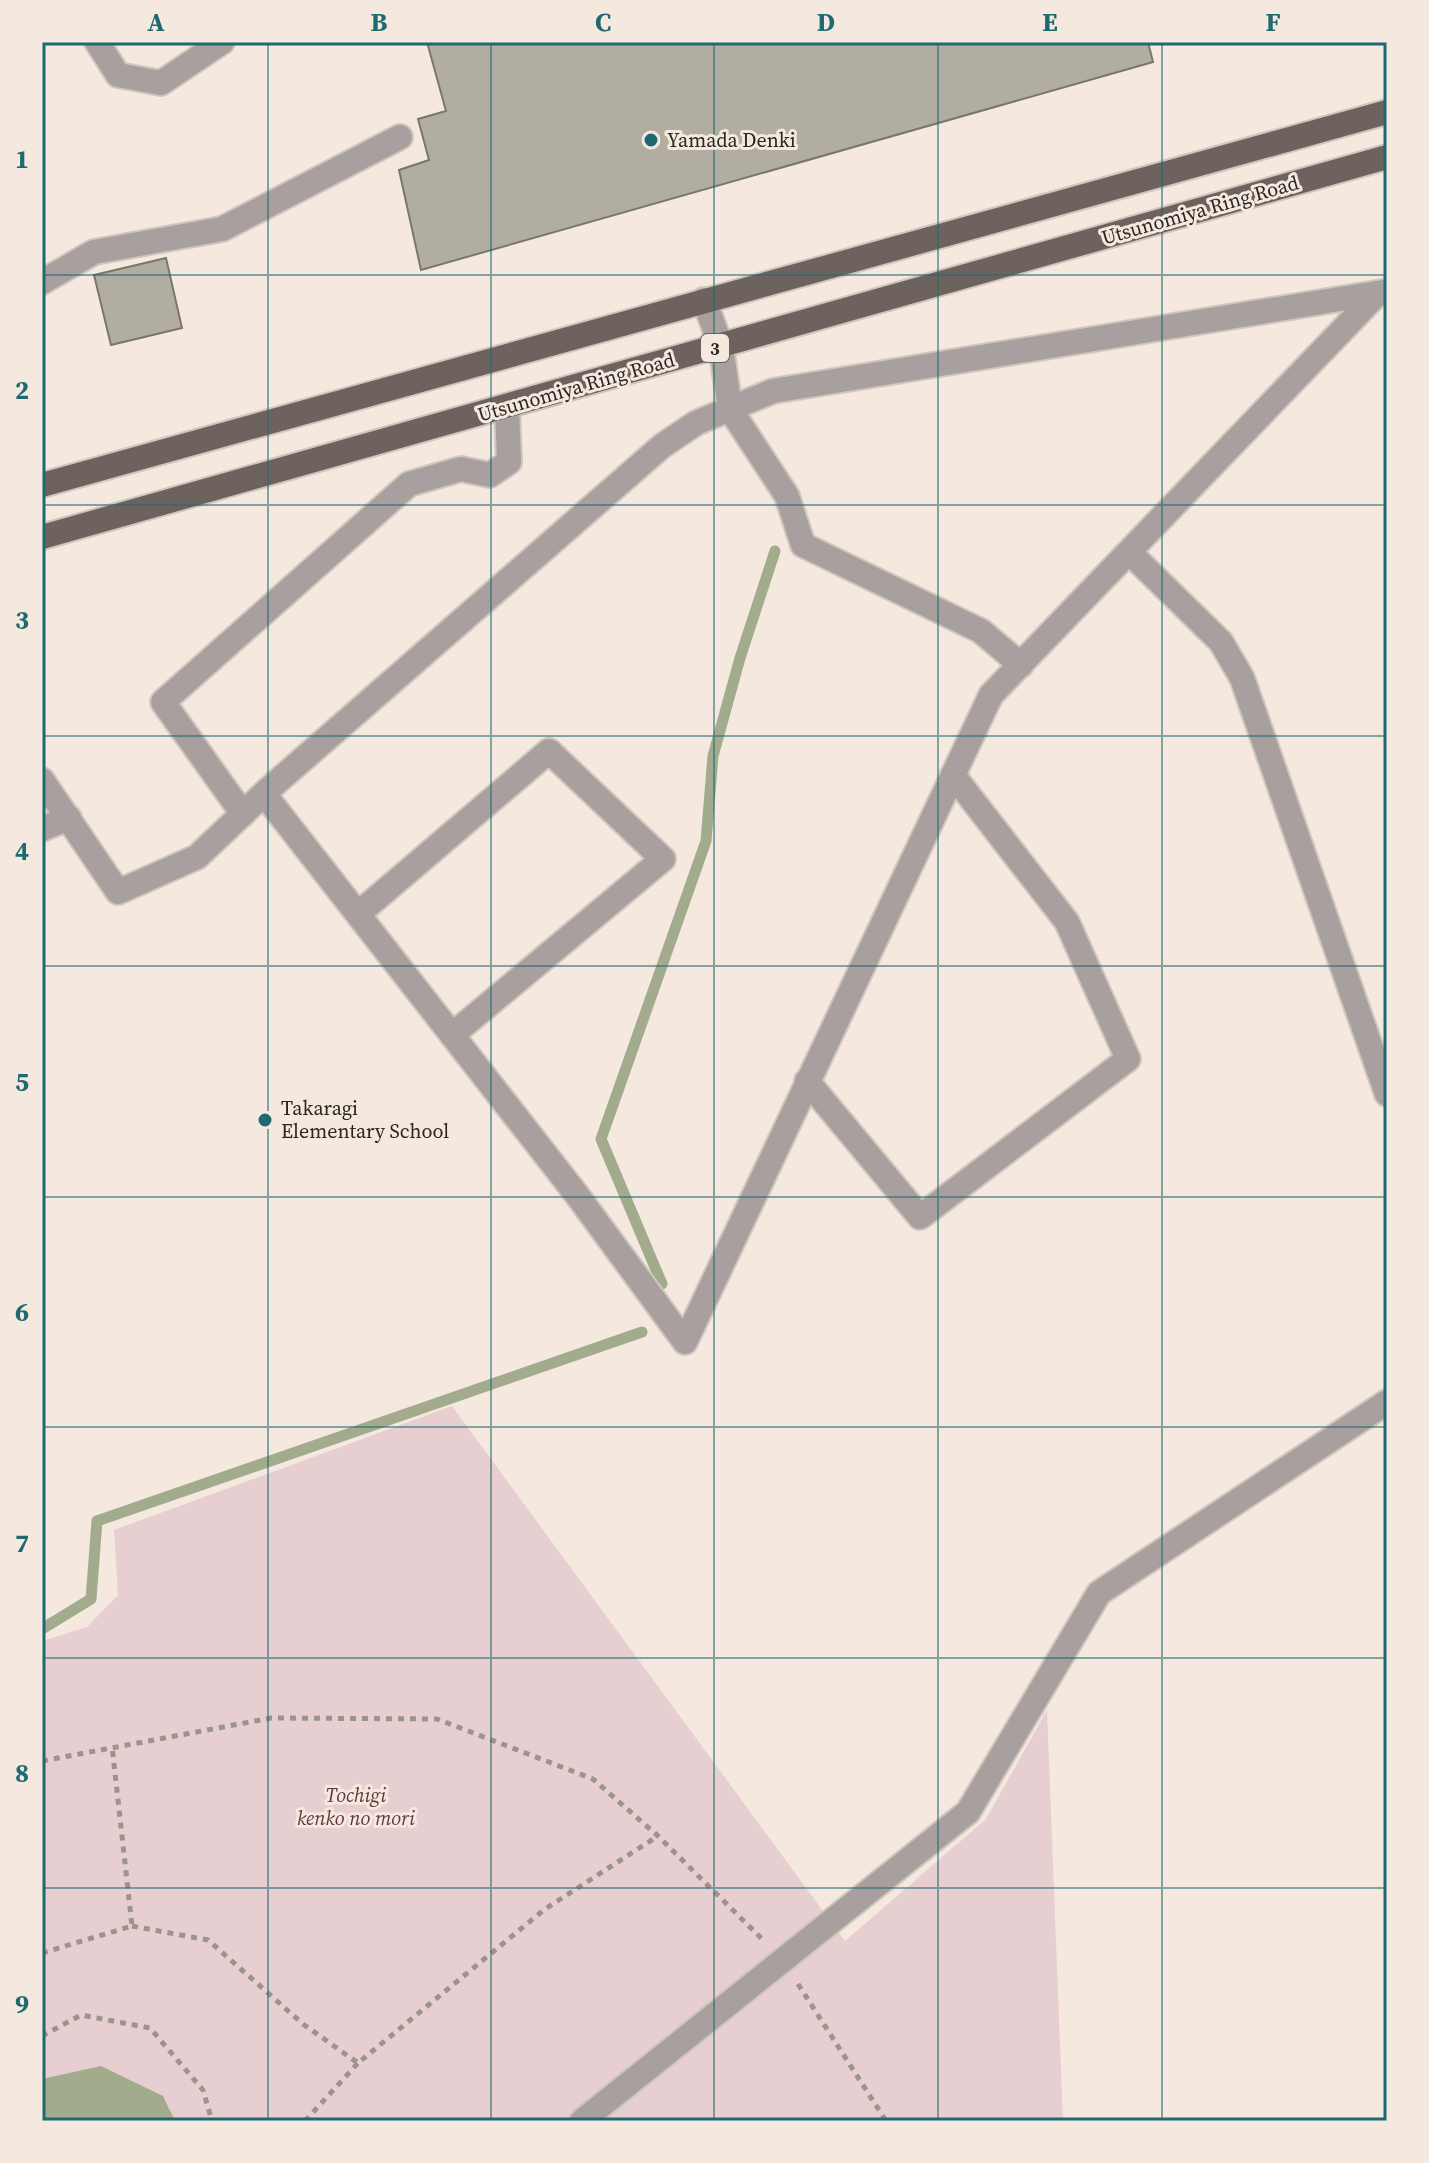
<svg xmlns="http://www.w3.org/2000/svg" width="1429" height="2163" viewBox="0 0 1429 2163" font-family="'Source Serif 4',serif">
<rect width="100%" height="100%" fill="#f5e9df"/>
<path fill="#e6ced1" d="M452,1406L845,1941L986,1819L1047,1710L1063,2121H42V1641L87,1627L118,1595L114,1530Z"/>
<path fill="#a3ab8d" d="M101,2066L163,2096L175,2121H42V2079Z"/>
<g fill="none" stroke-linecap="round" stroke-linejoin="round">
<g stroke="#a3ab8d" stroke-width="11">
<path d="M662,1284L601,1139L706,841L713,756L740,658L775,551"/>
<path d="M42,1629L91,1599L97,1521L642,1332"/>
</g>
</g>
<g fill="#b1ada0" stroke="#7a776a" stroke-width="2">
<path d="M427,42H1148L1153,62L421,270L399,170L429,160L418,119L446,111Z"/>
<path d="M166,258L182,328L111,345L94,275Z"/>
</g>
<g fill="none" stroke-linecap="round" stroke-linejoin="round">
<g stroke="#d0c6bd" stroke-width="28">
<g id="street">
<path d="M97,42L118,75L161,83L222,42"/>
<path d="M42,282L94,252L222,229L400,137"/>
<path d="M704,300L721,346L730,409L787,496L803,545L981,631L1021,665"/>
<path d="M1131,554L1221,642L1242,678L1387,1094"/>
<path d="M42,780L118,892L197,857L270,788L662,446L696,423L773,391L1383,292"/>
<path d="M264,794L577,1195L685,1342L991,695L1378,293"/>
<path d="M243,814L163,702L409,484L461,469L490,475L509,462L507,406"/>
<path d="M42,829L69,818"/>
<path d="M358,914L549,751L663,859L452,1035"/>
<path d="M807,1081L920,1217L1128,1059L1067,922L953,775"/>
<path d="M582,2121L968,1812L1099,1593L1387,1402"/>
</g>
</g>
<g stroke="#d0c6bd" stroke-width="28">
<g id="primary">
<path d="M42,485L1387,112"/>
<path d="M42,537L1387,157"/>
</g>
</g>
<g stroke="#9c948c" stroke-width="5" stroke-dasharray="6 6" stroke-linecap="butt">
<path d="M42,1761L271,1718L437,1719L593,1779L658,1836L762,1939"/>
<path d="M132,1926L208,1940L303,2024L358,2063L545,1909L658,1836"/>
<path d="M42,1953L132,1926L112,1746"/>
<path d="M798,1984L886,2121"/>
<path d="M42,2036L81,2015L150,2028L203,2090L212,2121"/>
<path d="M305,2121L358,2063"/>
</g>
<use href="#street" stroke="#a7a09e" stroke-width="24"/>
<use href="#primary" stroke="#6e625f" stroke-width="24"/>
</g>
<path fill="none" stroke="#1f6a72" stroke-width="2" stroke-opacity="0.55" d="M268,42V2121M491,42V2121M714,42V2121M938,42V2121M1162,42V2121M42,275H1387M42,505H1387M42,736H1387M42,966H1387M42,1197H1387M42,1427H1387M42,1658H1387M42,1888H1387"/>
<g fill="#1f6a72" stroke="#f5e9df" stroke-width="3">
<circle cx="651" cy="140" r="8"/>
<circle cx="265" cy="1120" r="8"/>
</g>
<g text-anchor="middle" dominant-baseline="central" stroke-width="6" stroke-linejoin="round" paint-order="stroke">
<rect fill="#f5e9df" stroke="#67605b" stroke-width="2" x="701" y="334" width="28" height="28" rx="6"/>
<g font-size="18" font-weight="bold" fill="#2a2622">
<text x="715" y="348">3</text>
</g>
<g font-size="20" fill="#2a2622" stroke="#f5e9df" text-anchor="start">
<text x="667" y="140">Yamada Denki</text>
<text x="281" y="1108">Takaragi<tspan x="281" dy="23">Elementary School</tspan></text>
</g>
<g font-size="20" fill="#2a2622" stroke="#f5e9df">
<text transform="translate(1200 210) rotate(-16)">Utsunomiya Ring Road</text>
<text transform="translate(576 387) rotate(-16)">Utsunomiya Ring Road</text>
</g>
<g font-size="20" font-style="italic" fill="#67353f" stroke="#f5e9df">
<text x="356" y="1795">Tochigi<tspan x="356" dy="23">kenko no mori</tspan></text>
</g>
</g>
<rect width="1429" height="2163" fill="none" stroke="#f5e9df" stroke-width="88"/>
<rect x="44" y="44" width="1341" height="2075" fill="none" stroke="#1f6a72" stroke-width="3"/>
<g font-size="26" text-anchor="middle" font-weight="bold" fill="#1f6a72">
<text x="156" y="31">A</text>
<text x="379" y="31">B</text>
<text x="603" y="31">C</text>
<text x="826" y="31">D</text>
<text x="1050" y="31">E</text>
<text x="1273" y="31">F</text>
<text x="22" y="168">1</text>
<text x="22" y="399">2</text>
<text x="22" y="629">3</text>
<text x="22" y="860">4</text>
<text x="22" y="1091">5</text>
<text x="22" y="1321">6</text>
<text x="22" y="1552">7</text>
<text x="22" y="1782">8</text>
<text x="22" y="2013">9</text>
</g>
</svg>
